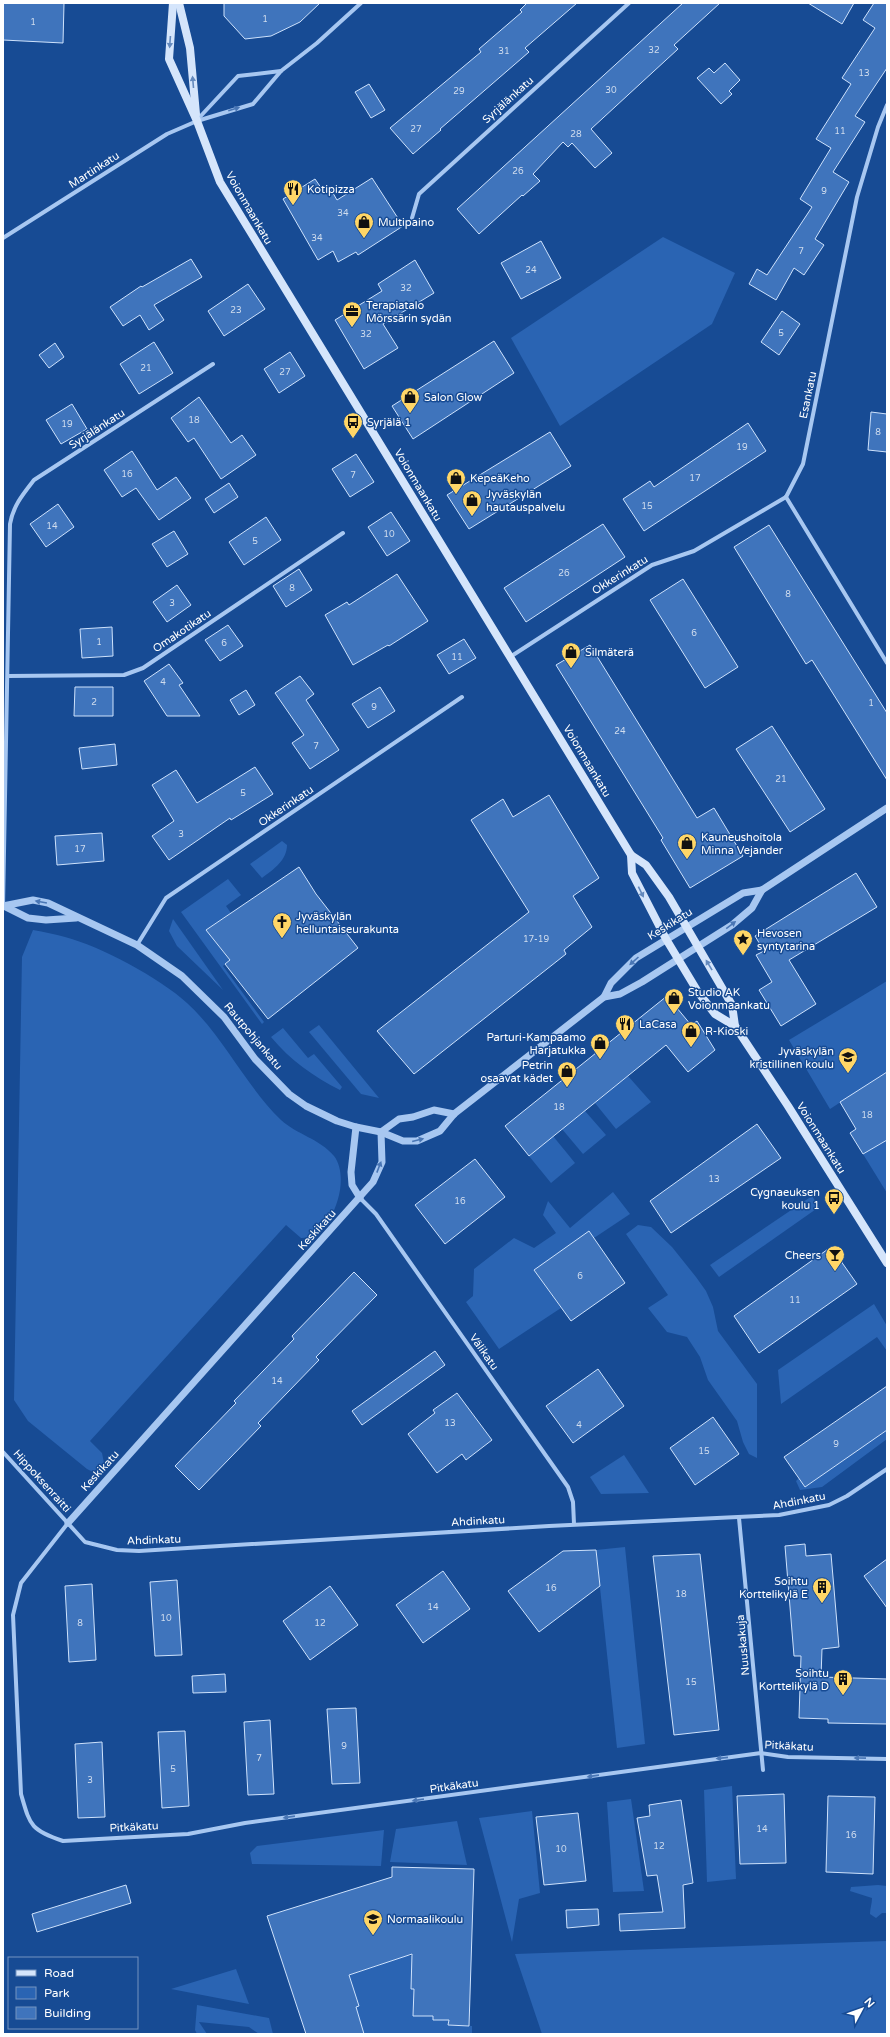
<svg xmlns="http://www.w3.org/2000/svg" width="890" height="2037" viewBox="0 0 890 2037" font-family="'Varela Round',sans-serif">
<rect width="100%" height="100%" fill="#174b94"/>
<g fill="#2a64b3">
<path d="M663,237L735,273L712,324L560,426L511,338Z"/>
<path d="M282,841L287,845C287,860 274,869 262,878L250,864Z"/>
<path d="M228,879L241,895L226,906L231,913L206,930L230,960L223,966L264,1022L262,1024L181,912Z"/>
<path d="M173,919L223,990L177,946L169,931Z"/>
<path d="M33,930C44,932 55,934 65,937C100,946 160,978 187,1003C224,1037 245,1085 281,1120C296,1134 320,1139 334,1156C352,1179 332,1238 301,1238L286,1225L90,1441L102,1453L104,1463L93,1472L87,1469L28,1421L14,1400L22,957Z"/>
<path d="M887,981V1072L830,1109L789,1040Z"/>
<path d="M319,1025L379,1098L361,1094L309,1032Z"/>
<path d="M283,1028L308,1058L314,1054L342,1087L340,1090C314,1077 290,1060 271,1037Z"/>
<path d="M628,1076L651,1102L616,1129L595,1103Z"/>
<path d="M585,1111L606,1135L583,1154L562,1129Z"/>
<path d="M553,1136L575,1163L551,1183L529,1156Z"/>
<path d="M887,1140V1193L863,1154Z"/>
<path d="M613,1192L630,1214L594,1238L534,1270L561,1308L499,1349L466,1302L473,1296L474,1269L514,1238L534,1248L556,1233L543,1215L548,1201L570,1228Z"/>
<path d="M812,1196L819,1207L719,1277L710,1265Z"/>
<path d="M638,1225L651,1227L672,1247L696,1277L706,1291L713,1307L718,1331L757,1384V1458L749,1454L743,1442L737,1421L708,1380L700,1357L687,1337L667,1332L648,1308L668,1295L626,1234Z"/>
<path d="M874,1304L887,1326V1351L877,1337L781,1404L778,1370Z"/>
<path d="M887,1430V1439L822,1487L800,1490L796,1481L799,1478L805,1487Z"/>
<path d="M624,1455L649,1493L601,1494L590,1477Z"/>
<path d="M625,1547L645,1744L617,1748L596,1550Z"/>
<path d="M732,1786L736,1879L707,1882L704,1790Z"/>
<path d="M631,1799L644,1891L613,1892L607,1802Z"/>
<path d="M532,1811L540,1893L519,1899L512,1942L479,1818Z"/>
<path d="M457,1821L467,1865L390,1862L396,1829Z"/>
<path d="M384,1830L381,1866L252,1864L250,1853L257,1846Z"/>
<path d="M878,1885L887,1886V1913H882L876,1918L870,1914C870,1908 872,1904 872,1898L850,1891L851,1887Z"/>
<path d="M887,1941V2034H542L515,1954Z"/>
<path d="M377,1955L415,1956L418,1989L414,1996L413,2016H433L434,2020H442L449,2013V2025L472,2026V2034H362L352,2009L359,2006L346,1976L380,1965Z"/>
<path d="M236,1969L249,2004L171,1989Z"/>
<path d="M197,2005L269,2018L273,2034H259L249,2027L199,2022L207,2034H197L195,2030Z"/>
</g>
<g fill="#3f74bc" stroke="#cee2fc">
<path d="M3,3H64L63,43L3,40Z"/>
<path d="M224,3H320L300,22L271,36L245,39L224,16Z"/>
<path d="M527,3H577L525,48L529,52L440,129L441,130L413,154L390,128L481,52L479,49L522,12L520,10Z"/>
<path d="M683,3H720L674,45L678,49L591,129L612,153L595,168L572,143L568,147L563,142L533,174L540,181L523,196L522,195L479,234L457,209Z"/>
<path d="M808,3H854L842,24Z"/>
<path d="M874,3H887V68L855,116L865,122L833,172L849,182L815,239L824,245L804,275L794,268L776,300L749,284L757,269L767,275L812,207L800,199L831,148L816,139L851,84L842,78L875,28L863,20Z"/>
<path d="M725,63L740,80L729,91L732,94L721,104L697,78L709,68L714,73Z"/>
<path d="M369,84L385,110L371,118L355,92Z"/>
<path d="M372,178L403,226L358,255L356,252L338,262L333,251L318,260L283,199L315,179L324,192L330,188L337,200Z"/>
<path d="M541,241L561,278L521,299L501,263Z"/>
<path d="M191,259L202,277L154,305L164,320L149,330L140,315L123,326L110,307L141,286L142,287Z"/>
<path d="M415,260L434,293L383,324L398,348L364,369L335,320L382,291L378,284Z"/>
<path d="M248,284L265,309L224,336L208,311Z"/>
<path d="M782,311L800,324L779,355L761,342Z"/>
<path d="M494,341L514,373L413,439L392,406Z"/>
<path d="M154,342L173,373L139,394L120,364Z"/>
<path d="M55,343L64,357L49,368L39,355Z"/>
<path d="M290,352L305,376L279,393L264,369Z"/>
<path d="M199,397L231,443L242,435L256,455L221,479L194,438L188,442L171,418Z"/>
<path d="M72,404L87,429L61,444L46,420Z"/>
<path d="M871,412L887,414V452L868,450Z"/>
<path d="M748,423L766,451L644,531L623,499L650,481L654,487Z"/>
<path d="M550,432L571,466L469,529L447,495Z"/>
<path d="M132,451L157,490L176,477L191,498L159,520L136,488L122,497L104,470Z"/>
<path d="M356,454L374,482L350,497L332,469Z"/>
<path d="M229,483L238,497L214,513L205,499Z"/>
<path d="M58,504L74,527L46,547L30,524Z"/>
<path d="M391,512L410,541L387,556L368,527Z"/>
<path d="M266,517L281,540L244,565L229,542Z"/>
<path d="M603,524L625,557L526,622L504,588Z"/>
<path d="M769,525L887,713V780L812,660L806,664L734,547Z"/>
<path d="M174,531L188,554L167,567L152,544Z"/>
<path d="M299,569L312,590L286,607L273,586Z"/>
<path d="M397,574L428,621L389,646L388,645L353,665L325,615L347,602L349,605Z"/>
<path d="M683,579L738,667L705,688L650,600Z"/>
<path d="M177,585L191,605L167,622L153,602Z"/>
<path d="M228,625L243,646L220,661L205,640Z"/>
<path d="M112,627L113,656L82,658L80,629Z"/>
<path d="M464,639L476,658L449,674L437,655Z"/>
<path d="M590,645L697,818L714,808L743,856L690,888L661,840L663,838L556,665Z"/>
<path d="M169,664L183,683L179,685L200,716H167L144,681Z"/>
<path d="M300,676L314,694L306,700L339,750L310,769L292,743L304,735L275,693Z"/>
<path d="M75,687H113V716H74Z"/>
<path d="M380,687L395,711L368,728L352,704Z"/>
<path d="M246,690L255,705L239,715L230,700Z"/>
<path d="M772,726L825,809L790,832L736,749Z"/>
<path d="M115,744L117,765L82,769L79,748Z"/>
<path d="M255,767L273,794L231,820L230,818L169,860L152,836L174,821L152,785L176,770L197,803Z"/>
<path d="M549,795L599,878L573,896L592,927L564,950L566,954L414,1074L377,1031L529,912L471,820L503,799L513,817Z"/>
<path d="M102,833L104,861L57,865L55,836Z"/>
<path d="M299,867L316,894L358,948L268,1019L225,964L230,960L206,930Z"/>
<path d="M856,873L877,907L789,960L816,1004L781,1026L759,990L772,982L756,955L764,951L755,936Z"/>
<path d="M667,996L691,1025L697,1021L715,1050L688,1072L666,1045L529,1156L505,1126Z"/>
<path d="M887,1072V1140L863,1154L850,1133L856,1129L840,1102Z"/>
<path d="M757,1124L781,1158L671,1233L650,1201Z"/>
<path d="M475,1159L505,1197L445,1244L415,1205Z"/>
<path d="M589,1231L625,1283L571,1321L534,1270Z"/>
<path d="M831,1247L857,1284L759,1353L734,1316Z"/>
<path d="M354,1272L377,1295L316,1357L319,1360L258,1423L261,1426L199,1490L175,1466L236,1403L234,1401L294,1339L292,1336Z"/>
<path d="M435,1351L445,1365L362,1425L352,1411Z"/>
<path d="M598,1369L624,1406L573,1443L546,1406Z"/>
<path d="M887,1386V1430L805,1487L784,1457Z"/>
<path d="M457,1393L492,1440L466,1460L462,1454L437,1473L408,1434L435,1413L433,1410Z"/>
<path d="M713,1417L739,1454L695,1485L670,1448Z"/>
<path d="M805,1544L806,1556L831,1554L839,1647L822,1649L821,1677L887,1679V1724L828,1723V1719L799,1718L801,1656H794L785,1546Z"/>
<path d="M596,1550L600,1586L539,1632L508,1591L563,1551Z"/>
<path d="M700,1554L719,1730L674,1735L653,1556Z"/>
<path d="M887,1559V1608L864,1576Z"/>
<path d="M443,1571L470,1609L423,1643L396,1605Z"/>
<path d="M177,1580L182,1655L155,1656L150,1582Z"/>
<path d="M92,1584L96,1660L69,1662L65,1586Z"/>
<path d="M330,1586L358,1625L310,1660L283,1621Z"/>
<path d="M225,1674L226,1692L193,1693L192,1676Z"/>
<path d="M356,1708L360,1783L332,1784L327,1709Z"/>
<path d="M270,1720L274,1794L248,1795L244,1722Z"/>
<path d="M185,1731L189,1806L162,1808L158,1732Z"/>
<path d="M102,1742L105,1817L78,1818L75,1744Z"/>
<path d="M784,1794L786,1863L740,1864L737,1796Z"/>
<path d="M828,1796L875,1797L873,1874L826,1872Z"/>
<path d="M681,1800L693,1883L683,1885L685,1928L620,1931L619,1914L663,1912L657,1875L647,1876L637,1818L650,1816L649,1805Z"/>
<path d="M578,1813L586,1881L544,1885L536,1817Z"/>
<path d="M392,1867L474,1869L469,2026L448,2025L449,2020H433V2016H413L414,1989H411L412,1954L349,1975L359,2006L356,2007L364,2034H306L267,1916L392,1877Z"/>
<path d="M126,1885L131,1903L37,1932L32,1914Z"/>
<path d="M598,1909L599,1925L567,1928L566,1910Z"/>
</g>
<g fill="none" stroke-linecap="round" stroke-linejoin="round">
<g stroke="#a7c7f1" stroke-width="4">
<path d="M197,120L238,76L281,71"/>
<path d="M412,218L419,194L629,3"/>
<path d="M3,238L167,134L197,121L253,104L281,71L317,43L361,3"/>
<path d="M786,497L803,464L857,197L878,127L887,105"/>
<path d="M786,497L887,663"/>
<path d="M510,657L652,565L694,551L786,497"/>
<path d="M8,676L124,675L143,668L343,533"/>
<path d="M3,906L10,524C13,506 23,494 34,480L213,364"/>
<path d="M137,945L166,898L462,697"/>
<path d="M360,1198L376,1214L568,1487L573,1502L574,1524"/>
<path d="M3,1452L85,1542L117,1550L139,1551L549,1526L779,1515L829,1505L847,1496L887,1469"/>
<path d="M739,1518L763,1770"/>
<path d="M68,1523L21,1583L13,1615L21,1794C30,1825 30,1830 63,1841L188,1834L245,1823L761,1753L788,1757L887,1759"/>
</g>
<g stroke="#a7c7f1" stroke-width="7">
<path d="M3,906L33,900L48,903L137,945L182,976L224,1017L255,1059L289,1094L306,1106L337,1121L356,1127L381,1132L403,1141H417L440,1131L454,1114L604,997L620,994L642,982L732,925L752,908L762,890"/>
<path d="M4,906L28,918L46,920L76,918"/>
<path d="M604,997L611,983L636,958L743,893L762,890L887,808"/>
<path d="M356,1127L351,1172L352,1185L360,1198"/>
<path d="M381,1132L399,1119L413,1117L434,1110L454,1114"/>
<path d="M68,1523L373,1182L382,1162L381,1132"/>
</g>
<g stroke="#d5e5fb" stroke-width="8">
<path d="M173,3L169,59L197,121L220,182L631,855L646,865L669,897L732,1005L735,1026"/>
<path d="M179,3L190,48L196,114"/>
<path d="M631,855L632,873L666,939L698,992L715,1014L735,1026L788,1106L887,1263"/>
</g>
</g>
<defs><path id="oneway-solid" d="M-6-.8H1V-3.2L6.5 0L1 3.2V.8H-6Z"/></defs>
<g fill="#6389bd">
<use href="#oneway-solid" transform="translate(170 42) rotate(94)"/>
<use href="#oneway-solid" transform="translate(193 82) rotate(-95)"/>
<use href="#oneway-solid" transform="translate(641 892) rotate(64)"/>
<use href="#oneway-solid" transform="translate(709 965) rotate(-121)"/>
</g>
<g fill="#4976b5">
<use href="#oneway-solid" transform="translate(234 109) rotate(-17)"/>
<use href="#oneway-solid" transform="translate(41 902) rotate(-170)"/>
<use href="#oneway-solid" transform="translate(731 925) rotate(-37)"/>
<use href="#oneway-solid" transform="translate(634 961) rotate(138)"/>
<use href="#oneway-solid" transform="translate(418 1140) rotate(-14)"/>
<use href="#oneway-solid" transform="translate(379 1167) rotate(-69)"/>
<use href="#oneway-solid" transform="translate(722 1758) rotate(174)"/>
<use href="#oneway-solid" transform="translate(860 1758) rotate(-179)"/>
<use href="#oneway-solid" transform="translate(593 1776) rotate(172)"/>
<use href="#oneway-solid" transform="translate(418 1800) rotate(172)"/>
<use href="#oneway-solid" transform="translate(289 1817) rotate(172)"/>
</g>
<defs>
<g id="restaurant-pin" transform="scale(1)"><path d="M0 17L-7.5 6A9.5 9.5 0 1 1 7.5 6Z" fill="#ffd667" stroke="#174b94"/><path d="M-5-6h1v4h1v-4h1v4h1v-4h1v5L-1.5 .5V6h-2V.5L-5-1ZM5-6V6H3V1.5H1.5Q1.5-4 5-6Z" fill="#111"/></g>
<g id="shop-pin" transform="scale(1)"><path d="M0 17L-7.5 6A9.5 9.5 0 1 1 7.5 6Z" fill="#ffd667" stroke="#174b94"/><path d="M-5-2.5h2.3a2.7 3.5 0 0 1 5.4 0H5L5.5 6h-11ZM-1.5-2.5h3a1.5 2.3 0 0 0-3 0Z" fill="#111"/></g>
<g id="office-pin" transform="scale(1)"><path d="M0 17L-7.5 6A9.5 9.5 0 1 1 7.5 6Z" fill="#ffd667" stroke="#174b94"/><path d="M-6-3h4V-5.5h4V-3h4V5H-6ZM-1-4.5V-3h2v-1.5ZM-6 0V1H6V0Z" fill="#111"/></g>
<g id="bus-pin" transform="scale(1)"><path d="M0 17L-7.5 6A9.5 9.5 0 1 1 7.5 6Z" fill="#ffd667" stroke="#174b94"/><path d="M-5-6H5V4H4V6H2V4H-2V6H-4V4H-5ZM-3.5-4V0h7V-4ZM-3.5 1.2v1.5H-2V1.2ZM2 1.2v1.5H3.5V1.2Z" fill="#111"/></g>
<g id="church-pin" transform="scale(1)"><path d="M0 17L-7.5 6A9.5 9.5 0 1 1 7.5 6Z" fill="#ffd667" stroke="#174b94"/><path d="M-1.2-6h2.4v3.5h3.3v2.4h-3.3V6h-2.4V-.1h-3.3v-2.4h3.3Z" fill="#111"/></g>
<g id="sight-pin" transform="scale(1)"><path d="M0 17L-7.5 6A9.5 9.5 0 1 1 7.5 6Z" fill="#ffd667" stroke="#174b94"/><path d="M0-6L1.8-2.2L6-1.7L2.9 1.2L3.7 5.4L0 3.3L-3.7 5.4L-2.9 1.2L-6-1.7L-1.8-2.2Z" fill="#111"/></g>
<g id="school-pin" transform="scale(1)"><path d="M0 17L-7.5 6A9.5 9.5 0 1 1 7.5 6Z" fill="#ffd667" stroke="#174b94"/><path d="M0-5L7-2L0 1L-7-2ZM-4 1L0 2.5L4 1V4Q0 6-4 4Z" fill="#111"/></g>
<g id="bar-pin" transform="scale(1)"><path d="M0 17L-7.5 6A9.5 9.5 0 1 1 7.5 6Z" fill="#ffd667" stroke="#174b94"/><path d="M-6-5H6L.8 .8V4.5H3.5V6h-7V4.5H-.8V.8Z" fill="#111"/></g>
<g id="building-pin" transform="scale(1)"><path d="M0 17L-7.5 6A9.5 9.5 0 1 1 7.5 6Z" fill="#ffd667" stroke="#174b94"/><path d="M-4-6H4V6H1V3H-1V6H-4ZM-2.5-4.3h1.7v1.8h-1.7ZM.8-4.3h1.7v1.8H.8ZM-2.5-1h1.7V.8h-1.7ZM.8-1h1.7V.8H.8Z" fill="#111"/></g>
</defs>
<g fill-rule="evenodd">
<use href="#restaurant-pin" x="293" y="189"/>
<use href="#shop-pin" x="364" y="222"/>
<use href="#office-pin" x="352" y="311"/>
<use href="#shop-pin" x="410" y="397"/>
<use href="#bus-pin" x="353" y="422"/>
<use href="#shop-pin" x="456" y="478"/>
<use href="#shop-pin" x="472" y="500"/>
<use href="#shop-pin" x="571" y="652"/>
<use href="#shop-pin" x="687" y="843"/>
<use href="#church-pin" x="282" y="922"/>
<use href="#sight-pin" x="743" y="939"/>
<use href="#shop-pin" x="674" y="998"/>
<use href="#restaurant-pin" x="625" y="1024"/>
<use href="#shop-pin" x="691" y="1031"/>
<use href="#shop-pin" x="600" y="1043"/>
<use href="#school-pin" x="848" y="1057"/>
<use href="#shop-pin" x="567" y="1071"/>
<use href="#bus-pin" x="834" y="1198"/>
<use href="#bar-pin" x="835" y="1255"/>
<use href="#building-pin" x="822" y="1587"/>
<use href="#building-pin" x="843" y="1679"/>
<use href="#school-pin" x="373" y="1919"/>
</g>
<g text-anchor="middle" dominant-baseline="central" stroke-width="3" stroke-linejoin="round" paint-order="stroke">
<g font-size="9" fill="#cfdcee">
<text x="265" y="19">1</text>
<text x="33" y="22">1</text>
<text x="654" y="50">32</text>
<text x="504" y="51">31</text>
<text x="864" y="73">13</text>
<text x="611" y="90">30</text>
<text x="459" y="91">29</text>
<text x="416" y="129">27</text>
<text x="840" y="131">11</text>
<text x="576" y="134">28</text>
<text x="518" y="171">26</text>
<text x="824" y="191">9</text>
<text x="343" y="213">34</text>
<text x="317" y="238">34</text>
<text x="801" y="251">7</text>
<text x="531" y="270">24</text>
<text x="406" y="288">32</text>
<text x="236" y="310">23</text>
<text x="781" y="333">5</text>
<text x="366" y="334">32</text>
<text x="146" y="368">21</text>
<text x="285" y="372">27</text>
<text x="194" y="420">18</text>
<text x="67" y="424">19</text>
<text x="878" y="432">8</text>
<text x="742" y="447">19</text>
<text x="127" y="474">16</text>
<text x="353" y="475">7</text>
<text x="695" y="478">17</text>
<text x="647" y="506">15</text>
<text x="52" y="526">14</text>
<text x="389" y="534">10</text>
<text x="255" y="541">5</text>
<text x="564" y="573">26</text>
<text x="292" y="588">8</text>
<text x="788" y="594">8</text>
<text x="172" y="603">3</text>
<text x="694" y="633">6</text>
<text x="99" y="642">1</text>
<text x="224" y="643">6</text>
<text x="457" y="657">11</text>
<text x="163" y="682">4</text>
<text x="94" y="702">2</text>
<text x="871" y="703">1</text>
<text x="374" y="707">9</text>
<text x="620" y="731">24</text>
<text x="316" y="746">7</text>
<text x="781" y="779">21</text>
<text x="243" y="793">5</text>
<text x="181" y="834">3</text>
<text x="80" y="849">17</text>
<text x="536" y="939">17-19</text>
<text x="559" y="1107">18</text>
<text x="867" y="1115">18</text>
<text x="714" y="1179">13</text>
<text x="460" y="1201">16</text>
<text x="580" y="1276">6</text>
<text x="795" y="1300">11</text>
<text x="277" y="1381">14</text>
<text x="450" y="1423">13</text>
<text x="579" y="1425">4</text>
<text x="836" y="1444">9</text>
<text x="704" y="1451">15</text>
<text x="551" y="1588">16</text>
<text x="681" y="1594">18</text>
<text x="433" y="1607">14</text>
<text x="166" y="1618">10</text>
<text x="80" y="1623">8</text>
<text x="320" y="1623">12</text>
<text x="691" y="1682">15</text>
<text x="344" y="1746">9</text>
<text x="259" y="1758">7</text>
<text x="173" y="1769">5</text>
<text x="90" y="1780">3</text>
<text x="762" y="1829">14</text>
<text x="851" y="1835">16</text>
<text x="659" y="1846">12</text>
<text x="561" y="1849">10</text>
</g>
<g font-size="11" fill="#fff" stroke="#174b94">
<text transform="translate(508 100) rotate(-42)">Syrjälänkatu</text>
<text transform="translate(94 170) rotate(-33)">Martinkatu</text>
<text transform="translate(249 208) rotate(60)">Voionmaankatu</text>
<text transform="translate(808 395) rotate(-78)">Esankatu</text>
<text transform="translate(97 429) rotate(-33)">Syrjälänkatu</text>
<text transform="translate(418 485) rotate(59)">Voionmaankatu</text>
<text transform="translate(620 575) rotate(-32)">Okkerinkatu</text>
<text transform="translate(182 631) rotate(-34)">Omakotikatu</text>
<text transform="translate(587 761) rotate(59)">Voionmaankatu</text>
<text transform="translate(286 806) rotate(-34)">Okkerinkatu</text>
<text transform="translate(670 924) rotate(-32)">Keskikatu</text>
<text transform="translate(253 1036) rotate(50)">Rautpohjankatu</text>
<text transform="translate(821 1138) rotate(58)">Voionmaankatu</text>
<text transform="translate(317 1230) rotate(-48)">Keskikatu</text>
<text transform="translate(484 1352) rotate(55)">Välikatu</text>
<text transform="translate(100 1471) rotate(-48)">Keskikatu</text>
<text transform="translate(42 1481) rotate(48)">Hippoksenraitti</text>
<text transform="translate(799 1501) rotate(-11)">Ahdinkatu</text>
<text transform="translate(478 1521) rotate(-3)">Ahdinkatu</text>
<text transform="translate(154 1540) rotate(-2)">Ahdinkatu</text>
<text transform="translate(743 1645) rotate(-95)">Nuuskakuja</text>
<text transform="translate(789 1746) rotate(3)">Pitkäkatu</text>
<text transform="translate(454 1786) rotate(-8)">Pitkäkatu</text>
<text transform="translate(134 1827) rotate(-3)">Pitkäkatu</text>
</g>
<g font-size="11" fill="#fff" stroke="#174b94" text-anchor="start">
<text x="307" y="189">Kotipizza</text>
<text x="378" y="222">Multipaino</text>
<text x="366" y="305">Terapiatalo<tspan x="366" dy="13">Mörssärin sydän</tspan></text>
<text x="424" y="397">Salon Glow</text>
<text x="367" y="422">Syrjälä 1</text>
<text x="470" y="478">KepeäKeho</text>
<text x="486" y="494">Jyväskylän<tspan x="486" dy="13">hautauspalvelu</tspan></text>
<text x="585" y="652">Silmäterä</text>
<text x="701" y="837">Kauneushoitola<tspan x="701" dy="13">Minna Vejander</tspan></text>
<text x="296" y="916">Jyväskylän<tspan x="296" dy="13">helluntaiseurakunta</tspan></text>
<text x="757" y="933">Hevosen<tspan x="757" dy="13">syntytarina</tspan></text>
<text x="688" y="992">Studio AK<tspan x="688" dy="13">Voionmaankatu</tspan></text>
<text x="639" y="1024">LaCasa</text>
<text x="705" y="1031">R-Kioski</text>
<text x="586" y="1037" text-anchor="end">Parturi-Kampaamo<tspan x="586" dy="13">Harjatukka</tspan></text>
<text x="834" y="1051" text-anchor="end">Jyväskylän<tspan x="834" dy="13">kristillinen koulu</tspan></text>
<text x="553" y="1065" text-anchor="end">Petrin<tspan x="553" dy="13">osaavat kädet</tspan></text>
<text x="820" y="1192" text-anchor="end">Cygnaeuksen<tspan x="820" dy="13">koulu 1</tspan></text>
<text x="821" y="1255" text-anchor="end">Cheers</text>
<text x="808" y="1581" text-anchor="end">Soihtu<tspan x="808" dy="13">Korttelikylä E</tspan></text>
<text x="829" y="1673" text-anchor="end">Soihtu<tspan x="829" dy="13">Korttelikylä D</tspan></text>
<text x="387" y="1919">Normaalikoulu</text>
</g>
</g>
<rect width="890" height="2037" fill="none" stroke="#ffffff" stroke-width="8"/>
<rect x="8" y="1957" width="130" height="72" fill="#174b94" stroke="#7493bf"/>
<rect x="16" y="1970" width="20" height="6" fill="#d5e5fb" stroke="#7493bf"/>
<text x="44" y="1977" font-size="12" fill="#ffffff">Road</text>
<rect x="16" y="1987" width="20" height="12" fill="#2a64b3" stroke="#7493bf"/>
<text x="44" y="1997" font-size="12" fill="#ffffff">Park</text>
<rect x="16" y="2007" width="20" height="12" fill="#3f74bc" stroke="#7493bf"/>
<text x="44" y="2017" font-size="12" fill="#ffffff">Building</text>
<g transform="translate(862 2009) rotate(49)" stroke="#174b94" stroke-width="3" paint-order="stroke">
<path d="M0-3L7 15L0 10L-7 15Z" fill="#ffffff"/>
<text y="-6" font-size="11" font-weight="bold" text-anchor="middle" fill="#ffffff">N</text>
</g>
</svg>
